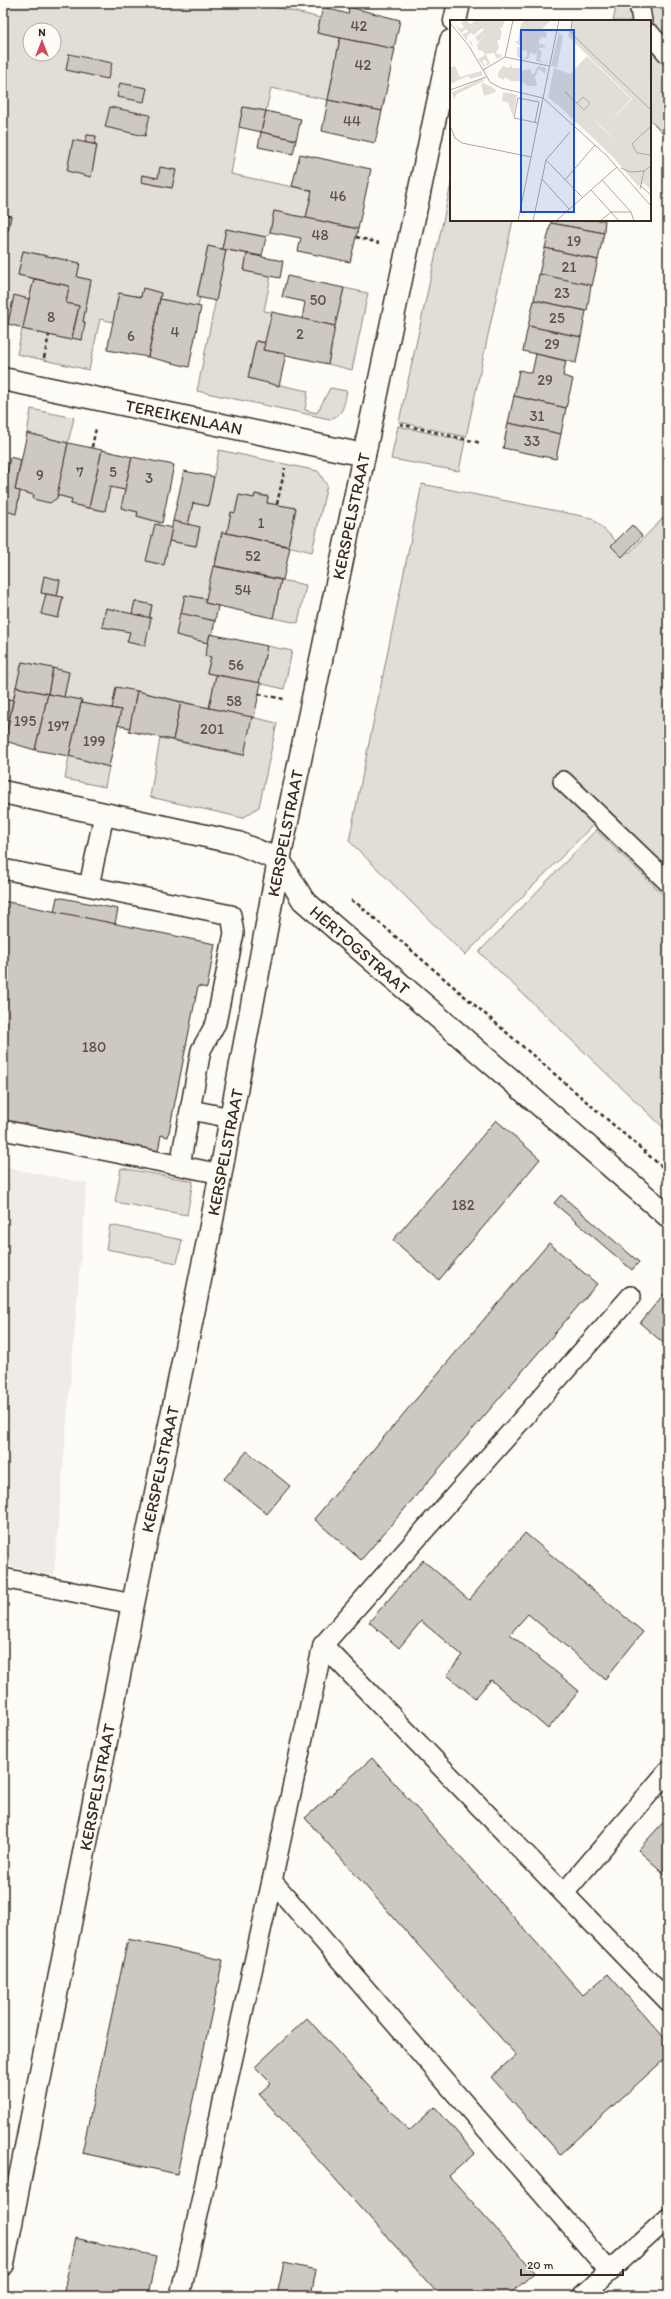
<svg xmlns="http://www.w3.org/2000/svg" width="671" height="2299" viewBox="0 0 671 2299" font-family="Itim,sans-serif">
<rect width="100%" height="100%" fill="#fdfcf7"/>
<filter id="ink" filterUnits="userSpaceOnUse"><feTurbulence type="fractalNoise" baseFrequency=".025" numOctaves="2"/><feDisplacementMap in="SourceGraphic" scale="8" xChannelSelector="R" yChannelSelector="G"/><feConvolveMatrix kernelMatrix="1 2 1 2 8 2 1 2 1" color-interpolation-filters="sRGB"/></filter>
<g filter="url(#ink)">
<path fill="#efece7" d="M3,1167L87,1183L54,1576L3,1565Z"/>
<g fill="#e1ded7" stroke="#8e847a" fill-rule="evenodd">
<path d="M3,3H258L321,18L317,33L340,38L328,100L271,88L266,111L243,107L231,174L312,191L306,218L274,211L270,232L266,237L226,229L222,249L208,246L197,296L200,297L198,307L160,299L161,293L143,288L141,297L119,293L113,322L100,319L89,370L17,354L22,329L71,340L72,338L82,340L85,322H83L91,280L77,277L80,263L23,251L18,275L34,279L29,299L14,296L3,346V231H8L11,216L3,214ZM30,30H54V54H30ZM87,135L96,136L95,144L97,146L91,176L67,171L73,140L85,143ZM160,167L176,170L172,188L141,182L142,175L158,178Z"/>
<path d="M617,3H668V138L650,120V21H613Z"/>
<path d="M451,184V220H513L466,437L399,422Z"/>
<path d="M226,250L247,254L244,271L271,276L264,311L272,312L265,342L256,341L248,378L308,391L305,410L317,413L330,388L347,391C344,404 344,415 330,419L197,391Z"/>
<path d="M344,288L368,293L352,370L328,364L332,345H330Z"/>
<path d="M31,409L74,418L68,443L27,433Z"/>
<path d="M398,426L465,441L459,471L391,459Z"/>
<path d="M219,450L318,471L327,485L312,552L288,546L296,508L267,503L268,496L255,494L254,498L239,495L235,513L232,512L227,533L222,532L206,599L185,595L176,635L208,643L211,657L207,673L216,675L209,708L137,691L112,708L81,703L64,697L69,672L22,662L13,700L3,698V510L16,513L20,491L34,495L33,499L57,495L72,499L71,504L104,511L110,487L125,490L122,508L138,512L137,516L159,522V525H155L147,561L163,565L169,541L196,546L200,527L188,525L193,503L208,506ZM44,577L60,580L57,596L63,598L58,618L42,614L46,594L41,593ZM135,601L152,605L145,646L128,642L130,632L102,627L106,608L132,614Z"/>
<path d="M422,484L592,518L629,553L668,513V893L596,822L465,955L349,841Z"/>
<path d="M281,580L306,585L298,623L273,618Z"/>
<path d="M267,646L292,651L284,689L259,683Z"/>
<path d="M252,717L277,723L259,807L243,818L150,797L160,738L243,755Z"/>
<path d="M69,756L109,767L105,787L65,779Z"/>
<path d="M596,830L668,899V1132L479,952Z"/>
<path d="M121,1168L193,1181L187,1215L115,1202Z"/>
<path d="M110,1225L182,1240L177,1263L106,1249Z"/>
</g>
<g fill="#cdc8c2" stroke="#3b2a1e">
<path d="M323,7L348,14L349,7L400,20L394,49L317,33Z"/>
<path d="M340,38L395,49L382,111L328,100Z"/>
<path d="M69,54L112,63L108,79L66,70Z"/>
<path d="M120,83L147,88L144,102L117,97Z"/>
<path d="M328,100L382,111L375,143L322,131Z"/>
<path d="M110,107L150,115L145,136L105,127Z"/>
<path d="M243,107L266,111L261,132L239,127Z"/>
<path d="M266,111L301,119L296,140L261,132Z"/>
<path d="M261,132L296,140L293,154L258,147Z"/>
<path d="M87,135L96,136L95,144L85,143Z"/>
<path d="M73,140L97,145L91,177L67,171Z"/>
<path d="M300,154L371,169L358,229L306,218L312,191L292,186Z"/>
<path d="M160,167L176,170L172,188L141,182L142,175L158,178Z"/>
<path d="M274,211L358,229L350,262L298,251L301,238L270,232Z"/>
<path d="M3,214L11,216L8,231H3Z"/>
<path d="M551,220H605L604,230V233L551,223Z"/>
<path d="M551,223L604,233L598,260L545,248Z"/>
<path d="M226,229L266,237L262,256L222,249Z"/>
<path d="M208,246L226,250L216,301L197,297Z"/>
<path d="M545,248L598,260L592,286L539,274Z"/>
<path d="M23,251L80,263L77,277L91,280L83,322H85L82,340L72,338L79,306L66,303L69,286L18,275Z"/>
<path d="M247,254L283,261L280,278L244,271Z"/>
<path d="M539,274L591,285L587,311L534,300Z"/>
<path d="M287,276L344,288L335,326L302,319L305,302L282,297Z"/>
<path d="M34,279L69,286L66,303L79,306L71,340L22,329Z"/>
<path d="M143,288L161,293L148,357L107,350L119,293L141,297Z"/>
<path d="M14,295L29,299L23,328L8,324Z"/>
<path d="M160,299L201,307L189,367L148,357Z"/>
<path d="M534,300L586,311L581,337L528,326Z"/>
<path d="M272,312L335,326L328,364L263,350Z"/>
<path d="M528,326L581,337L576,363L523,351Z"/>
<path d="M256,341L265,343L263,350L286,354L279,386L248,378Z"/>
<path d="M536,354L566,361L563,376L573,379L566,408L514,396L519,370L532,373Z"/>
<path d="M514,396L566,408L561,434L508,423Z"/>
<path d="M508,423L561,434L556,459L503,448Z"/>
<path d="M27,433L68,443L57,498L50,503L33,499L34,495L15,490Z"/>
<path d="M68,443L102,450L89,508L71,504L72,499L57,495Z"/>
<path d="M102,450L132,457L125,490L110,487L105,511L89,508Z"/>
<path d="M10,457L21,460L15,490L20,491L16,514L3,510V494Z"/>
<path d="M132,457L174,465L162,523L137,516L138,512L121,508Z"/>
<path d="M184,471L214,477L208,506L193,503L188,525L173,521Z"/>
<path d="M255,494L268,497L267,503L296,508L288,546L227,533L231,512L235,513L239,495L254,498Z"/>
<path d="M173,521L200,527L196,546L169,541Z"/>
<path d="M155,524L172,528L164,565L146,561Z"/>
<path d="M632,525L642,536L622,557L611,546Z"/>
<path d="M222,532L290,547L283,580L215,566Z"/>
<path d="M213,566L281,580L273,618L205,603Z"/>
<path d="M44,576L60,580L57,596L41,593Z"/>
<path d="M46,594L63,597L58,618L41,614Z"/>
<path d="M185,595L206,599L205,603L218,606L215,621L181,614Z"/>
<path d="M135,601L152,605L149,618L132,614Z"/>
<path d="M106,608L151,618L145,646L127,642L130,632L102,627Z"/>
<path d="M180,613L215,621L212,635L210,634L208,643L176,635Z"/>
<path d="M210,634L267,646L259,683L207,673L211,657L205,656Z"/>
<path d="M22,662L53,668L48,694L16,687Z"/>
<path d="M53,668L69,672L64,697L48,694Z"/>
<path d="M216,675L261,683L254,718L209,708Z"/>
<path d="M16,687L48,694L35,750L5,741Z"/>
<path d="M116,687L137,691L130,728L117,725L121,710L112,708Z"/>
<path d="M137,691L181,702L173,740L129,731Z"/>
<path d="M48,694L82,700L69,756L35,750Z"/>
<path d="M3,698L13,700L5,741H3Z"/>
<path d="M181,702L252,717L244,755L173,740Z"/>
<path d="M81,703L121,710L109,767L69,756Z"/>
<path d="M57,897L118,909L115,924L54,912Z"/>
<path d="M3,901L215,944L207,988L198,986L168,1137L161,1135L158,1151L3,1121Z"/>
<path d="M496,1120L540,1159L439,1280L393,1240Z"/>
<path d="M561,1195L639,1262L632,1270L554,1203Z"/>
<path d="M549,1243L597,1284L361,1560L314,1519Z"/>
<path d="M668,1289V1347L640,1323Z"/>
<path d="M247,1451L290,1486L267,1514L224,1479Z"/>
<path d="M525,1533L643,1632L605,1679L528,1614L510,1634L579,1691L548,1729L491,1680L475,1698L447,1675L462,1655L421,1621L399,1648L369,1622L423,1560L469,1600Z"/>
<path d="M372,1758L583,1995L608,1974L668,2042V2056L560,2154L491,2077L516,2055L305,1818Z"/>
<path d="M668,1817V1877L638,1850Z"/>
<path d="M128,1939L223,1960L177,2174L82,2153Z"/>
<path d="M307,2018L409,2131L435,2107L475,2153L449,2176L535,2272L508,2296H440L259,2094L271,2083L255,2067Z"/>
<path d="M75,2238L156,2256L148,2296H63Z"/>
<path d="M284,2263L316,2270L311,2296L277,2295Z"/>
</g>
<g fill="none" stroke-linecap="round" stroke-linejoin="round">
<g stroke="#3b2a1e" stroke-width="22">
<g id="service">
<path d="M639,3L642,21"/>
<path d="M650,34L668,54"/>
<path d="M563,781L668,882"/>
<path d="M3,869L231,915L234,933L216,1023L201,1050L180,1165"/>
<path d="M89,886L104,815"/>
<path d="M191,1110L231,1118"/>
<path d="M3,1130L221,1174"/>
<path d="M3,1578L133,1604"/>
<path d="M323,1645L631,1296"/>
<path d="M564,1893L668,1771"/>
<path d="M610,2272L272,1881L323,1645L668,2001"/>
<path d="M180,2296L272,1881"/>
<path d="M582,2296L668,2218"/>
</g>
</g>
<g stroke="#3b2a1e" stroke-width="25">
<g id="minor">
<path d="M3,379L364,455"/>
<path d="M3,2264L133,1604L209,1236L279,860"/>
</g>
</g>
<g stroke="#3b2a1e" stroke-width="25">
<g id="tertiary">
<path d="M455,21L459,3"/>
<path d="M3,792L238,843L279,860L303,900L668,1216"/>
<path d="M279,860L451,41"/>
</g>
</g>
<g stroke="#3b2a1e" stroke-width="2.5" stroke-dasharray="4 3" stroke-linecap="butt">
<path d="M356,237L379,243"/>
<path d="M44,358L49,335"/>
<path d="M400,424L481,443"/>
<path d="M92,447L96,428"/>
<path d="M277,504L285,468"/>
<path d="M259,694L284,699"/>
<path d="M351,900L359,905L668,1172"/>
</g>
<use href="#service" stroke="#fdfcf7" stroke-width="19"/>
<use href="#minor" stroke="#fdfcf7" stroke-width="22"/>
<use href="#tertiary" stroke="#fdfcf7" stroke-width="22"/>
</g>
</g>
<g text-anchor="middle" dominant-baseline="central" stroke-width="3" stroke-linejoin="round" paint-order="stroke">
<g font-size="15" fill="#605247">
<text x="359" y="26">42</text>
<text x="363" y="65">42</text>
<text x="352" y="121">44</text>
<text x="338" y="196">46</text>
<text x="320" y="235">48</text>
<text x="574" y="241">19</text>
<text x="569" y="267">21</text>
<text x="562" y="293">23</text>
<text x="318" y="300">50</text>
<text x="51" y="317">8</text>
<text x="557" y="318">25</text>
<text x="175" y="332">4</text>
<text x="300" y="334">2</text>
<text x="131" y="336">6</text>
<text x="552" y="344">29</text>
<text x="545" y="380">29</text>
<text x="537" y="416">31</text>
<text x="532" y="441">33</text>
<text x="80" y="472">7</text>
<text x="113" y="472">5</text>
<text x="40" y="475">9</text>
<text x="149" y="478">3</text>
<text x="261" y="523">1</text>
<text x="253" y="556">52</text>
<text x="243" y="590">54</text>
<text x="236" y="665">56</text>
<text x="234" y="701">58</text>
<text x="25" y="721">195</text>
<text x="58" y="726">197</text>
<text x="212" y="729">201</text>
<text x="94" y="741">199</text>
<text x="94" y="1047">180</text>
<text x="463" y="1205">182</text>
</g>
<g font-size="17" fill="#3b2a1e" stroke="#fdfcf7">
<text transform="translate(184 417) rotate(12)">TEREIKENLAAN</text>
<text transform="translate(351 516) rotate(-78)">KERSPELSTRAAT</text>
<text transform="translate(285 833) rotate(-79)">KERSPELSTRAAT</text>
<text transform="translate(360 950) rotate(41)">HERTOGSTRAAT</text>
<text transform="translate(225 1152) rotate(-79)">KERSPELSTRAAT</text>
<text transform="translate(160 1469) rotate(-78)">KERSPELSTRAAT</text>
<text transform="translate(97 1787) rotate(-79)">KERSPELSTRAAT</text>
</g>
</g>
<g transform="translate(450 20)">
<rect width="201" height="201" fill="#fdfcf7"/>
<path d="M15,0L21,4L25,0H55L52,8L49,7L52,12L50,20L47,21L49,27L46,33L53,36L47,39L44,33L36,34L40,44L36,46L37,41L34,40L32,41L35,46H33L28,39L35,35L33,31L28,30L27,25L35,15L28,22L25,17L21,21L23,27L19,22L34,10L32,8L24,15L21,13L17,16V21L12,14L18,12L16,9L11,13L6,6L11,9L14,7L11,3ZM75,0L100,1L91,10L97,13L96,18L92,17L89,20V24L95,25V27L88,29L92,32L90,40L95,43L98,41L97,43L86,41L87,30L86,34L80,33L78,39L72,38L77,37V31L72,30L71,38L67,37V27H71L65,22L68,20L71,4ZM122,0H201V170L194,163L188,166L162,136L108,85L110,83L107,85L98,77L104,48L120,54L137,36L181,79L153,108L135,92L168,123L153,108L182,79L118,16ZM109,12L113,17L107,47L101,46ZM61,44L62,48H70V51L80,49L83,55L88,46L96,48L95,54L89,49L85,57L87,66H77L73,62L72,65L69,61H61L55,57L54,60L48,57V53L53,46L59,48ZM5,46L10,57L31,51L33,55L20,59L18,56L0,64V48ZM33,58L34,61L7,74L4,79L1,70L3,72ZM34,63L45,69L46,72L34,76L31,64ZM53,72L67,75L63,97L58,82L52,81Z" fill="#e1ded7"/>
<path fill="none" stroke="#afa8a0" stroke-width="1" d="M122,0L121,12L127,19L201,90M0,3L19,26L40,62L51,68L93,78L157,136L201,186M55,37L99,46M33,50L55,37L63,0M0,70L36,57M115,72L134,90L140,83L133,77L127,83M85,102L89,82L68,78L64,98L88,103M0,106L5,118L12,123L81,137M201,106L182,124L187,133L201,135M96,140L120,112M167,147L141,170L161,192H181L184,201M171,148L181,152L194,151M115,160L145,125M152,160L181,192M191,166L201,175M190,169L194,151L201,146M119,189L92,159L96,140L132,177M68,201L109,0M83,201L92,159M106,201L141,170M150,201L161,192L169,201"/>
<path fill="#1d4ed8" fill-opacity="0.15" stroke="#1d4ed8" stroke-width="2" d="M71,10H124V192H71Z"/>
<rect width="201" height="201" fill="none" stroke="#3b2a1e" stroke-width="2"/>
</g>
<rect width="671" height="2299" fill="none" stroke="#fdfcf7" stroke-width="16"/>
<rect x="8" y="8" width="655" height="2283" fill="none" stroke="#3b2a1e" stroke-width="1.5" filter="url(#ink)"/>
<g transform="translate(42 42)"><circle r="19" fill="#fdfcf7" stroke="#afa8a0"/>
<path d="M0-3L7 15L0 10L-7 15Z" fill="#d1495b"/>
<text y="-6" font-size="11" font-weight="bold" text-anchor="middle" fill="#3b2a1e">N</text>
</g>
<path d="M521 2269v6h102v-6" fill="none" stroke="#3b2a1e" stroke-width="2"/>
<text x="527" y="2269" font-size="12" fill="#3b2a1e" stroke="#fdfcf7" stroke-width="3" paint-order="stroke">20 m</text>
</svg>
